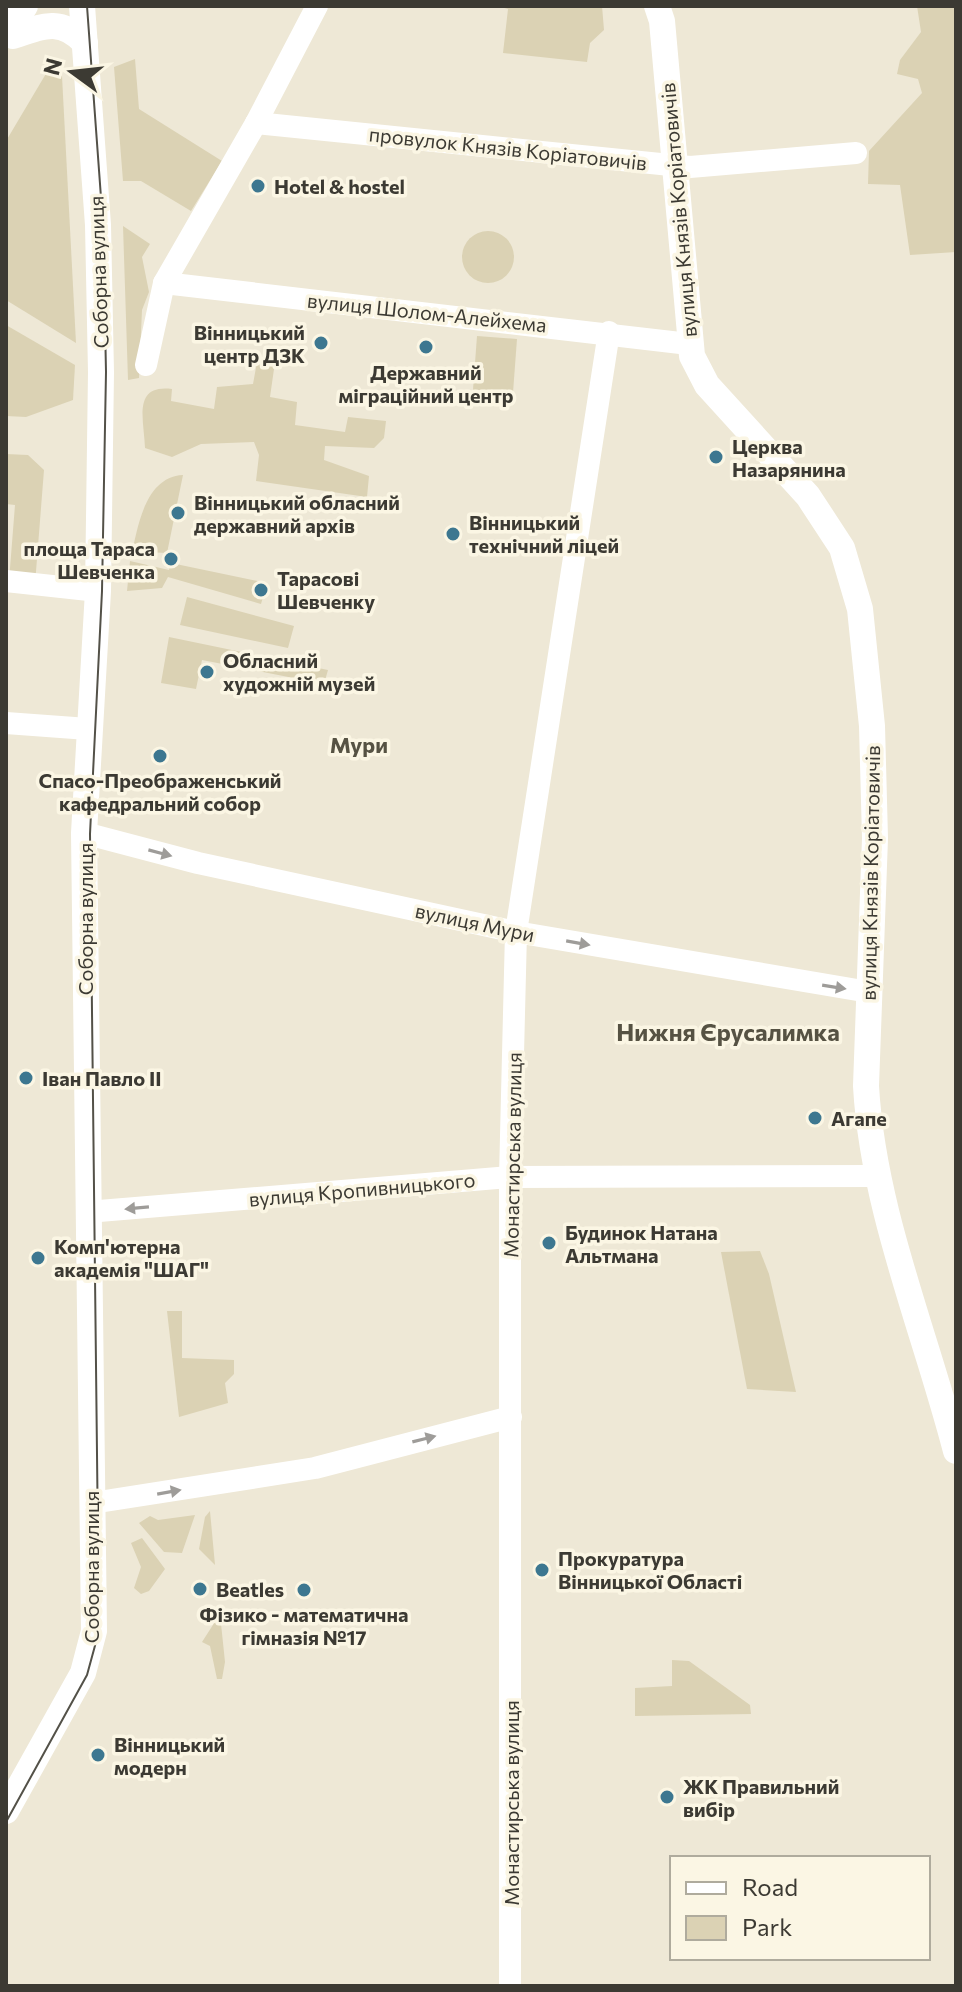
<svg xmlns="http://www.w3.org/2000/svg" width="962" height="1992" viewBox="0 0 962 1992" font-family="Commissioner,sans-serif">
<rect width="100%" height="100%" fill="#eee8d6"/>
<g fill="#dbd2b4">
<path d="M497,6H602L604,30L590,43L587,62L503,53L508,9Z"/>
<path d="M917,6H956V252L910,255L900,185L868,184L869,151L922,93L918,79L897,74L900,60L921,32Z"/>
<path d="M135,59L139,109L222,161L191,211L141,181H123L114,67Z"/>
<path d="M47,72L62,76L76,343L6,300V141Z"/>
<path d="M123,226L150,244L142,257L149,292L142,310L139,378L128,380Z"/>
<circle cx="488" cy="257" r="26"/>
<path d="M6,325L75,365L73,400L26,417L6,416Z"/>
<path d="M477,336L517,339L512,406L472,403Z"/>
<path d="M257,362H275L270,397L297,402L295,425L345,432L348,417L386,421L384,438L374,448L325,446L324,460L369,476L367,497L256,481L259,455L254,442L201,444L172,457L145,448C144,420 132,384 172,389L171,401L214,409L217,387L253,384Z"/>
<path d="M6,454L28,455L44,470L35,584L9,581L15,505L6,504Z"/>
<path d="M183,475L167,553L146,552L141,557H131C138,526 145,477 183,475Z"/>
<path d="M130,561L169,570L171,563L267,583L261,604L168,577L162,588L127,591Z"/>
<path d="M187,597L294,626L288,648L180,625Z"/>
<path d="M169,637L328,670L324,684L202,660L196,689L161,683Z"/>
<path d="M760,1251L769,1274L796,1392L747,1389L721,1252Z"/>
<path d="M167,1311H182V1358L234,1360V1374L225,1383L228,1403L179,1417Z"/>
<path d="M210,1511L215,1565L199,1549L205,1517Z"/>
<path d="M195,1515L182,1553L164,1552L139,1523L150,1516L158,1520Z"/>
<path d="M142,1538L165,1569L149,1591L141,1594L134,1588L141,1567L131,1543Z"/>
<path d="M220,1614L225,1662L222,1679H217L210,1646L202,1642Z"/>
<path d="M672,1660L689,1661L750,1705L751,1714L635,1716V1688L672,1686Z"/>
</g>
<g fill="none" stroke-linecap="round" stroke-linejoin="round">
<g stroke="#fff" stroke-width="22">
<path d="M256,123L690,167L856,153"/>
<path d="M164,283L689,344"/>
<path d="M146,365L164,283L256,123L317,6"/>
<path d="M6,581L98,591"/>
<path d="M6,723L88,729"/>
<path d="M84,833L198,863L516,932L869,992"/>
<path d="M87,1212L510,1177L877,1176"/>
<path d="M92,1503L315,1468L511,1417"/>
<path d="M510,1986V1177L516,932L609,332"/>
</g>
<g stroke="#fff" stroke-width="26">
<path d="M657,6L662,21L692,356L707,385L808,496L842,548L860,609L872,726L875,838L866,1086C873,1210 925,1331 956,1451"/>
<path d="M6,34L25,6"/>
<path d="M13,36C42,26 61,17 85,43"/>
<path d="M6,1811L83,1673L94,1631L84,833L98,591L101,372L98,225L82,6"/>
</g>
<path stroke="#535148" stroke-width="2" d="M6,1822L87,1675L99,1631L90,834L102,591L106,372L103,225L87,6"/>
</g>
<defs><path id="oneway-solid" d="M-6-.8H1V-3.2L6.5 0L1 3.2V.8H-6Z" transform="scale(2)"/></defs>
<g fill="#9e9c99">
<use href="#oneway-solid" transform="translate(160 853) rotate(15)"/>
<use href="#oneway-solid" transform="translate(578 943) rotate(10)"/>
<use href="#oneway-solid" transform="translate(834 987) rotate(9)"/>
<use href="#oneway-solid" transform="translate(137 1208) rotate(175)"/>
<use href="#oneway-solid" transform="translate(424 1439) rotate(-14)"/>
<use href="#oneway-solid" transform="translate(169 1492) rotate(-10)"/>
</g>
<g fill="#3d7790" stroke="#fbf6e4" stroke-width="3">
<circle cx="258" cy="186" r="8"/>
<circle cx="321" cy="343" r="8"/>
<circle cx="426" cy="347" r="8"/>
<circle cx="716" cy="457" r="8"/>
<circle cx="178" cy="513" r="8"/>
<circle cx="453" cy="534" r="8"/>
<circle cx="171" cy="559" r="8"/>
<circle cx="261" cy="590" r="8"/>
<circle cx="207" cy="672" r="8"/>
<circle cx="160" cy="756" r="8"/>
<circle cx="26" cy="1078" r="8"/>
<circle cx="815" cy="1118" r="8"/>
<circle cx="549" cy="1243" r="8"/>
<circle cx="38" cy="1258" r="8"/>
<circle cx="542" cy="1570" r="8"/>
<circle cx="200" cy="1589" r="8"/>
<circle cx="304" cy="1590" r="8"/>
<circle cx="98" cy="1755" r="8"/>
<circle cx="667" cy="1797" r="8"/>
</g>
<g text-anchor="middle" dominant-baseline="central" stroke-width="7" stroke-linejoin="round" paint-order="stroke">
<g font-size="20" fill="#3c3a33" stroke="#fbf6e4">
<text transform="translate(508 148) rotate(6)">провулок Князів Коріатовичів</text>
<text transform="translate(678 210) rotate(-95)">вулиця Князів Коріатовичів</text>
<text transform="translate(98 272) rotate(-92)">Соборна вулиця</text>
<text transform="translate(427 312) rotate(6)">вулиця Шолом-Алейхема</text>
<text transform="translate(870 873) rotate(-89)">вулиця Князів Коріатовичів</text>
<text transform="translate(85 919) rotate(-90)">Соборна вулиця</text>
<text transform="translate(475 922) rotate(12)">вулиця Мури</text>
<text transform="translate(512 1155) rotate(-89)">Монастирська вулиця</text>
<text transform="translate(362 1189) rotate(-5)">вулиця Кропивницького</text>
<text transform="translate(91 1567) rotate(-90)">Соборна вулиця</text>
<text transform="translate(511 1803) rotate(-90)">Монастирська вулиця</text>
</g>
<g font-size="20" font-weight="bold" fill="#3c3a33" stroke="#fbf6e4" text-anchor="start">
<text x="274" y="186">Hotel &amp; hostel</text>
<text x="305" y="332" text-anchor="end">Вінницький<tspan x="305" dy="23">центр ДЗК</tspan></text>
<text x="426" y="372" text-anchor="middle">Державний<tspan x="426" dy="23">міграційний центр</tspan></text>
<text x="732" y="446">Церква<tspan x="732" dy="23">Назарянина</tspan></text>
<text x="194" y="502">Вінницький обласний<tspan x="194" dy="23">державний архів</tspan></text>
<text x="469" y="522">Вінницький<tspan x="469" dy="23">технічний ліцей</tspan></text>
<text x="155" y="548" text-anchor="end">площа Тараса<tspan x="155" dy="23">Шевченка</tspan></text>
<text x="277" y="578">Тарасові<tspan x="277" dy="23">Шевченку</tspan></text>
<text x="223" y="660">Обласний<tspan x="223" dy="23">художній музей</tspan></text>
<text x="160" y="780" text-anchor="middle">Спасо-Преображенський<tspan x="160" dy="23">кафедральний собор</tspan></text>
<text x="42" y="1078">Іван Павло II</text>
<text x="831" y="1118">Агапе</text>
<text x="565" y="1232">Будинок Натана<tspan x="565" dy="23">Альтмана</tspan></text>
<text x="54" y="1246">Комп'ютерна<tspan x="54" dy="23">академія "ШАГ"</tspan></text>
<text x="558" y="1558">Прокуратура<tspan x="558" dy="23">Вінницької Області</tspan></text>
<text x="216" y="1589">Beatles</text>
<text x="304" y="1614" text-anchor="middle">Фізико - математична<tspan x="304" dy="23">гімназія №17</tspan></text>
<text x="114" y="1744">Вінницький<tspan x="114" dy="23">модерн</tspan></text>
<text x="683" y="1786">ЖК Правильний<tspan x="683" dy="23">вибір</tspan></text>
</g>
<g font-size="22" font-weight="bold" fill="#565243" stroke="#fbf6e4">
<text x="359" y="744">Мури</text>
</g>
<g font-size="24" font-weight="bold" fill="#565243" stroke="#fbf6e4">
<text x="728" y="1031">Нижня Єрусалимка</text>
</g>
</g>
<rect width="962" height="1992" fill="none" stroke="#3c3a33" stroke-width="16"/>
<rect x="670" y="1856" width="260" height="104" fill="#fbf6e4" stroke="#afab9d" stroke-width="2"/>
<rect x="686" y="1882" width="40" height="12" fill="#ffffff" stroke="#afab9d" stroke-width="2"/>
<text x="742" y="1896" font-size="24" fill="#3c3a33">Road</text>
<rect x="686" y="1916" width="40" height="24" fill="#dbd2b4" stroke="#afab9d" stroke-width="2"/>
<text x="742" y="1936" font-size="24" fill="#3c3a33">Park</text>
<g transform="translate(72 72) rotate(285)" stroke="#fbf6e4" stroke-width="6" paint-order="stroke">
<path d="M0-6L14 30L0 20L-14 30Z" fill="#3c3a33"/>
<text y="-12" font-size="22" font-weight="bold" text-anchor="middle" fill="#3c3a33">N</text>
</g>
</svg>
